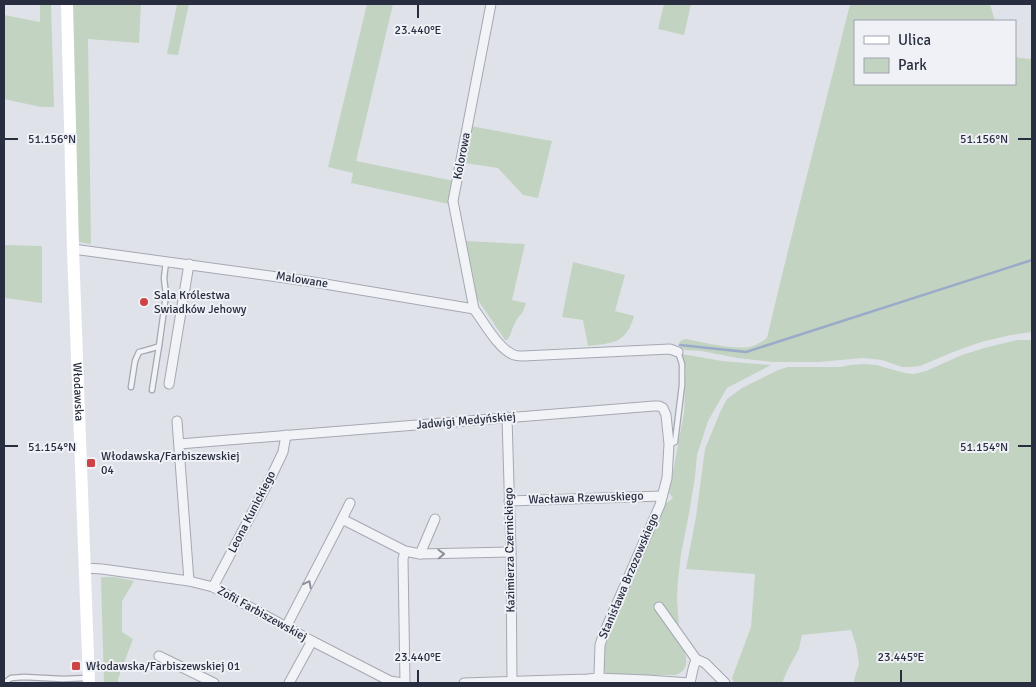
<svg xmlns="http://www.w3.org/2000/svg" width="1036" height="687" viewBox="0 0 1036 687" font-family="Signika,sans-serif">
<rect width="100%" height="100%" fill="#e0e2e9"/>
<g fill="#c3d3c1">
<path d="M40,4H51L54,107H41L4,99V15L40,22Z"/>
<path d="M72,4H141L139,43L88,39L91,244L78,242Z"/>
<path d="M177,4H189L178,55L167,54Z"/>
<path d="M367,4H393L356,161L454,181L449,204L351,183L353,173L328,167Z"/>
<path d="M664,4H691L684,35L658,29Z"/>
<path d="M850,4H990L995,21H855V84H1015V57L1028,59L1032,58V332L1011,335L981,342L953,352L920,366L911,367H902L882,360L862,358L819,362H772L738,358L701,351L684,350L680,346L679,343L682,340L686,339C702,342 738,351 753,346C758,344 763,341 767,338C793,226 823,115 850,4Z"/>
<path d="M465,125L552,141L538,198L523,195L498,168L458,162Z"/>
<path d="M465,241L525,244L512,300L526,303C523,314 521,313 516,321C512,327 512,334 507,340H505L478,300L476,296L474,279Z"/>
<path d="M4,245L42,246V303L4,298Z"/>
<path d="M573,262L625,275L615,311L634,316C626,344 613,343 588,346L583,320L562,317Z"/>
<path d="M1017,340H1032V683H854V680L859,664L856,645L851,630L802,635L799,649L788,669L782,683H734L732,678L751,627L755,574L686,569L696,517L705,449L721,410L727,399L742,388L778,370L788,367H840L850,365L864,364L876,365L905,373L914,374L926,371L962,355L984,348Z"/>
<path d="M682,354L722,361L771,365L727,388L708,421L697,455L695,477L688,519L681,554L678,580L677,600L680,642L686,656V665L683,671L676,675H619L606,673L603,668L605,641L665,504L673,498L669,493L684,413L686,370L685,363Z"/>
<path d="M102,577H115L134,581L122,601V632L133,639L118,679V683H104L101,579Z"/>
</g>
<g fill="none" stroke-linecap="round" stroke-linejoin="round">
<path stroke="#9aabc9" stroke-width="2.5" d="M680,345L746,352L1032,260"/>
<g stroke="#a5a8b3" stroke-width="7">
<g id="service">
<path d="M131,387L135,361L139,352C146,350 153,349 159,346L166,295L164,278L166,262"/>
<path d="M152,390L159,346"/>
<path d="M669,444L675,442L682,385V364L678,352"/>
<path d="M4,683L11,678L24,677L63,679L87,678"/>
</g>
</g>
<g stroke="#a5a8b3" stroke-width="11">
<g id="minor">
<path d="M73,249L307,281L474,309C483,321 498,348 512,354C515,356 519,356 523,356L670,349L678,352"/>
<path d="M474,309L453,201L491,4"/>
<path d="M169,384L189,264"/>
<path d="M507,417L511,552L512,682"/>
<path d="M177,421L189,581"/>
<path d="M179,444L654,406H659L663,408L666,415L669,444L667,478L660,505L604,633L600,645L599,675L597,678L588,679L464,683"/>
<path d="M509,501L662,496"/>
<path d="M342,519L350,503"/>
<path d="M420,554L435,519"/>
<path d="M85,568L102,569L189,581L213,587L312,641L390,681L402,683"/>
<path d="M213,587L271,477L283,452L286,435"/>
<path d="M659,607L696,659L705,663L725,683"/>
<path d="M286,627L342,519L405,551L420,554L511,552"/>
<path d="M159,656L214,683"/>
<path d="M597,678L647,680L690,683"/>
<path d="M289,683L312,641"/>
<path d="M405,683L403,559L405,551"/>
<path d="M690,683L693,669L696,659"/>
</g>
</g>
<use href="#service" stroke="#f2f3f7" stroke-width="4.5"/>
<use href="#minor" stroke="#f2f3f7" stroke-width="9"/>
<path stroke="#fff" stroke-width="12" id="s1" d="M67,4L73,249L89,683"/>
</g>
<defs><path id="oneway-chevron" d="M-2-3.5L2.5 0L-2 3.5" fill="none" stroke-width="1.6" stroke-linecap="round" stroke-linejoin="round" transform="scale(1.25)"/></defs>
<g stroke="#8d909c">
<use href="#oneway-chevron" transform="translate(441 554) rotate(-2)"/>
<use href="#oneway-chevron" transform="translate(308 584) rotate(-63)"/>
</g>
<path fill="none" stroke="#282e40" stroke-width="2" d="M418,5V18M5,139H18M1018,139H1031M5,446H18M1018,446H1031M418,670V682M901,670V682"/>
<g fill="#ce4446" stroke="#eff1f6" stroke-width="2">
<circle cx="144" cy="302" r="5"/>
<rect x="86" y="458" width="10" height="10" rx="2.5"/>
<rect x="71" y="661" width="10" height="10" rx="2.5"/>
</g>
<g text-anchor="middle" dominant-baseline="central" stroke-width="4" stroke-linejoin="round" paint-order="stroke">
<g font-size="12" fill="#282e40" stroke="#eff1f6">
<text transform="translate(462 156) rotate(-79)">Kolorowa</text>
<text transform="translate(302 280) rotate(9)">Malowane</text>
<text stroke="none"><textPath href="#s1" startOffset="388">Włodawska</textPath></text>
<text transform="translate(466 421) rotate(-5)">Jadwigi Medyńskiej</text>
<text transform="translate(586 498) rotate(-2)">Wacława Rzewuskiego</text>
<text transform="translate(252 512) rotate(-63)">Leona Kunickiego</text>
<text transform="translate(510 550) rotate(-91)">Kazimierza Czernickiego</text>
<text transform="translate(629 576) rotate(-67)">Stanisława Brzozowskiego</text>
<text transform="translate(262 614) rotate(29)">Zofii Farbiszewskiej</text>
</g>
<g font-size="12" fill="#282e40" stroke="#eff1f6" text-anchor="start">
<text x="154" y="295">Sala Królestwa<tspan x="154" dy="14">Swiadków Jehowy</tspan></text>
<text x="101" y="456">Włodawska/Farbiszewskiej<tspan x="101" dy="14">04</tspan></text>
<text x="86" y="666">Włodawska/Farbiszewskiej 01</text>
</g>
</g>
<g font-size="12" text-anchor="middle" fill="#282e40" stroke="#eff1f6" stroke-width="4" stroke-linejoin="round" paint-order="stroke">
<text x="418" y="34">23.440°E</text>
<text x="52" y="143">51.156°N</text>
<text x="984" y="143">51.156°N</text>
<text x="52" y="451">51.154°N</text>
<text x="984" y="451">51.154°N</text>
<text x="418" y="661">23.440°E</text>
<text x="901" y="661">23.445°E</text>
</g>
<rect width="1036" height="687" fill="none" stroke="#282e40" stroke-width="10"/>
<rect x="854" y="20" width="162" height="65" fill="#eff1f6" stroke="#9fa3ad"/>
<rect x="864" y="36" width="25" height="8" fill="#ffffff" stroke="#9fa3ad"/>
<text x="898" y="45" font-size="15" fill="#282e40">Ulica</text>
<rect x="864" y="58" width="25" height="15" fill="#c3d3c1" stroke="#9fa3ad"/>
<text x="898" y="70" font-size="15" fill="#282e40">Park</text>
</svg>
